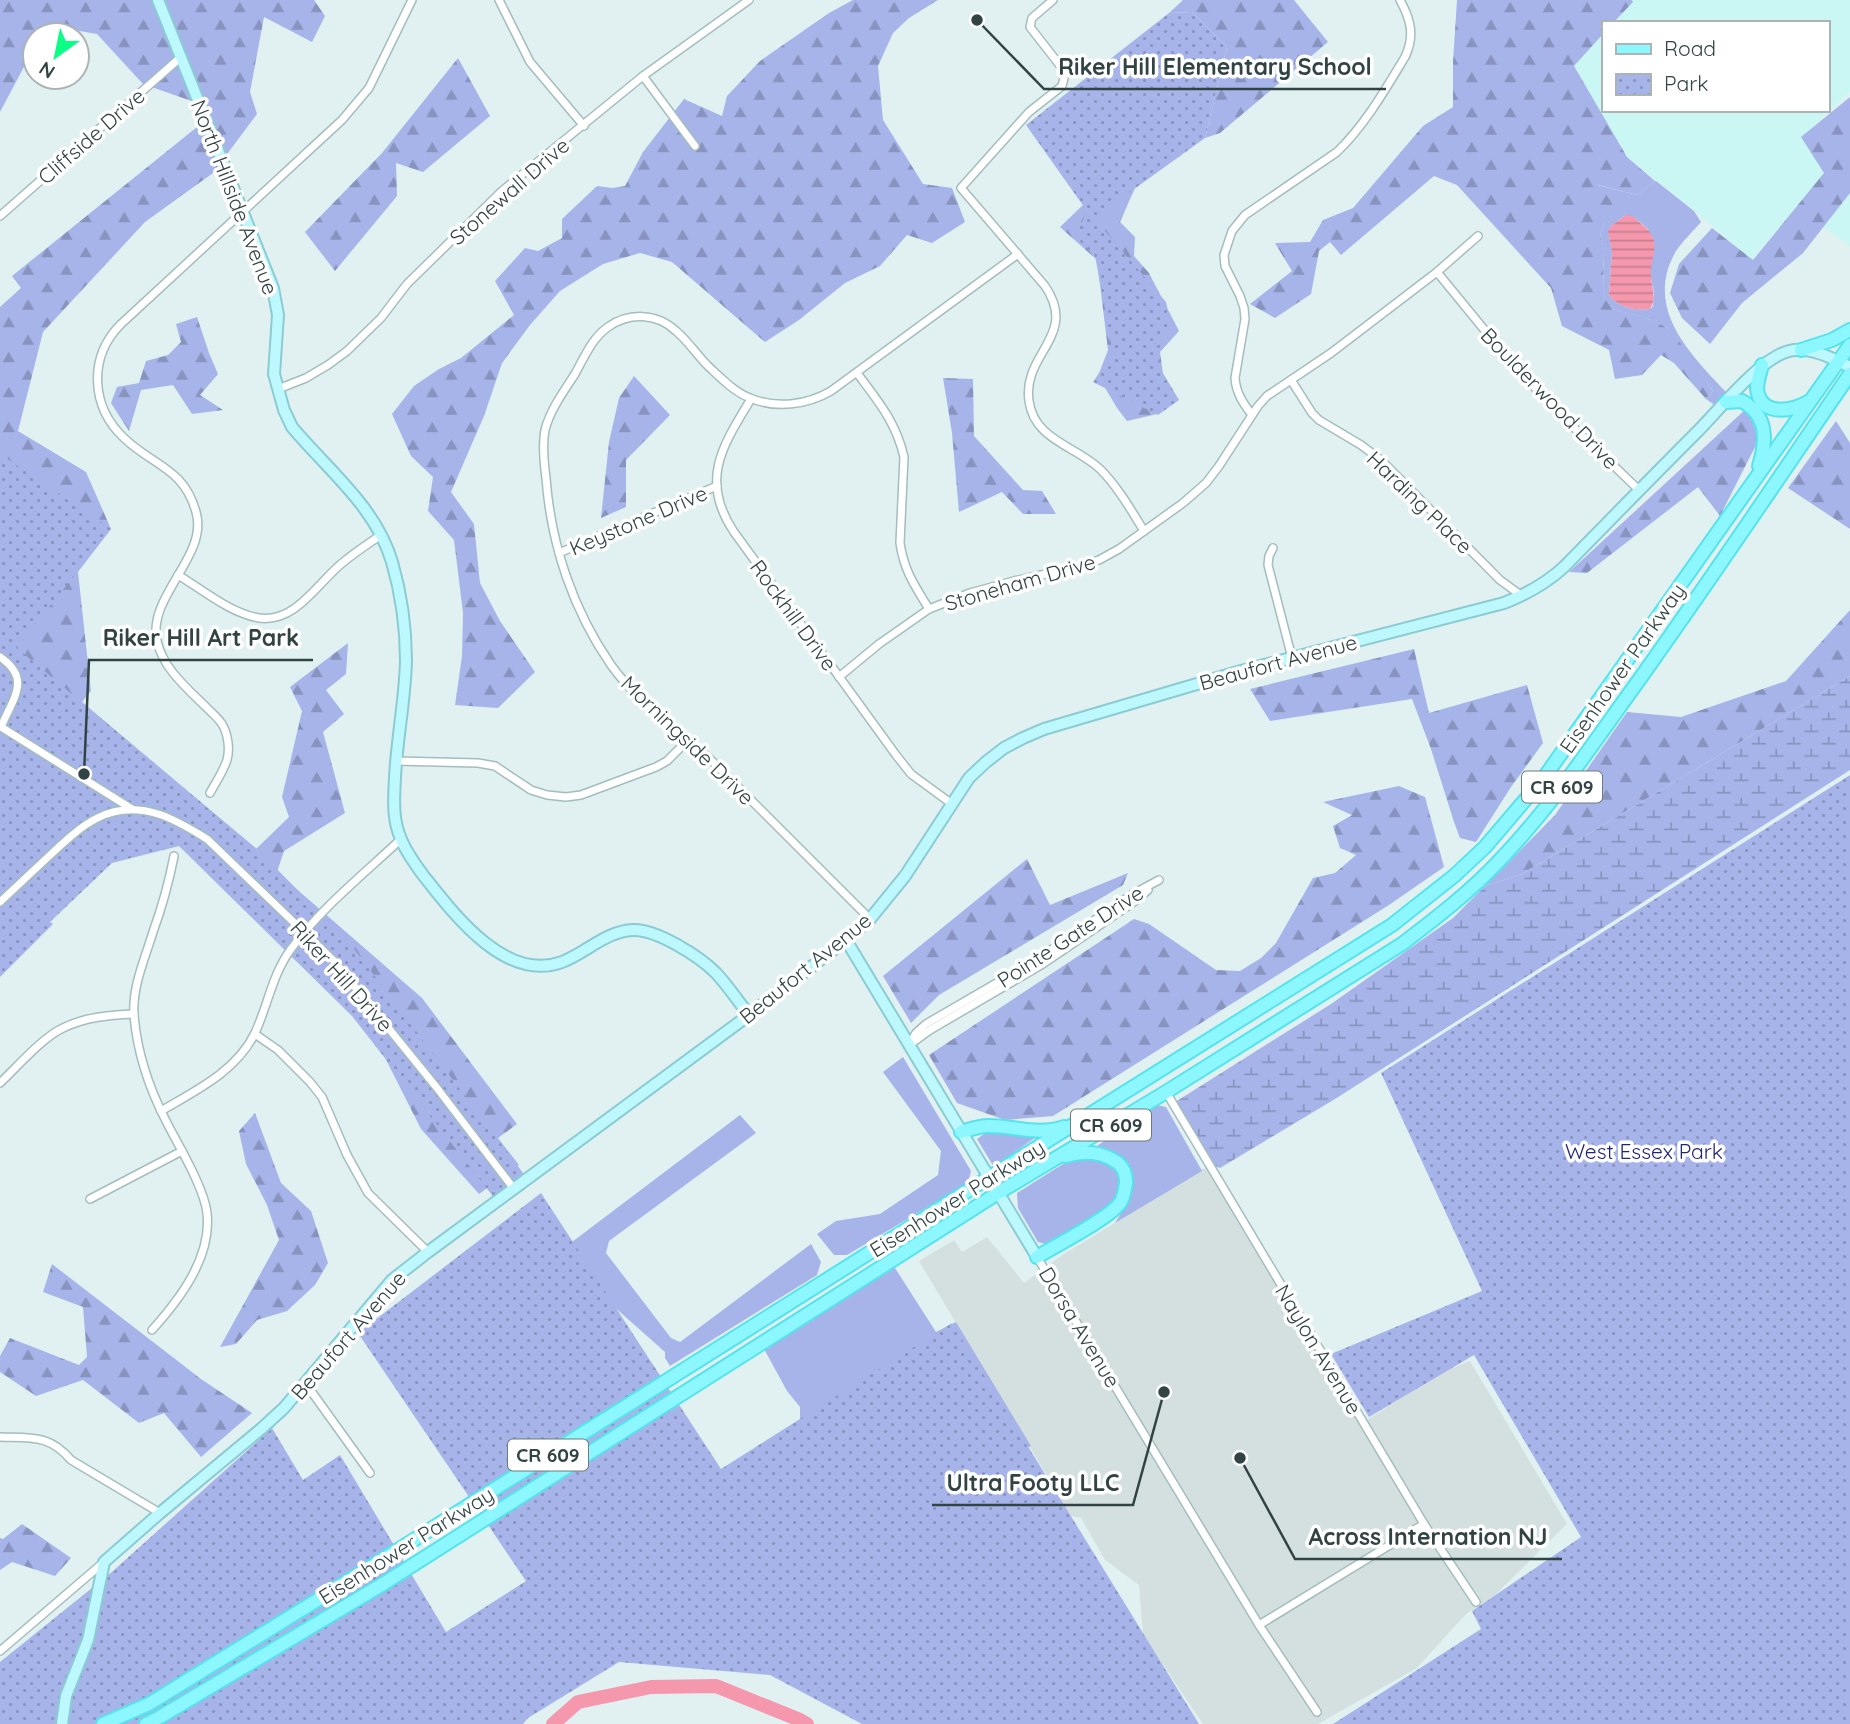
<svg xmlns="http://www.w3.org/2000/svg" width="1850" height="1724" viewBox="0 0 1850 1724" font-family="Quicksand,sans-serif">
<defs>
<pattern id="forest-firs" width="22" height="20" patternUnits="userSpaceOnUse" patternTransform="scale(1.75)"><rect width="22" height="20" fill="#a6b4ea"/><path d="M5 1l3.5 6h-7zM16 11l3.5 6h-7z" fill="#8894bf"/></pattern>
<pattern id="wetland-marsh" width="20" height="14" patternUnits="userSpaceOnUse" patternTransform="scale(1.75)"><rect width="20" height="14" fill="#a6b4ea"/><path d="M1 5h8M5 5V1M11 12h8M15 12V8" fill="none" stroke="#8894bf"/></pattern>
<pattern id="park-dots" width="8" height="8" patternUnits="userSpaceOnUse" patternTransform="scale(1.75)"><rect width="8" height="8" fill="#a6b4ea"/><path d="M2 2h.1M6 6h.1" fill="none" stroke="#8894bf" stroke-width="1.8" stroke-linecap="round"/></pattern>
<pattern id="water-rules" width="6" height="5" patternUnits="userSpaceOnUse" patternTransform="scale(1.75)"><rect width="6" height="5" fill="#f598ae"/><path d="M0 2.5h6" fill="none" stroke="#c77e8f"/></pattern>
</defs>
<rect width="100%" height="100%" fill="#e1f1f2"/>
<g fill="#caf7f4">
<path d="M1634,0H1850V92L1802,137L1824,173L1752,260L1707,221L1627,157L1574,66L1603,34V110H1827V23H1613Z"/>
<path d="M1850,193V246L1823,227Z"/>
</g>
<path fill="#d4e0df" d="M1210,1165L1364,1422L1440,1373L1470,1361L1567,1524L1494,1596L1466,1614L1417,1668L1318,1724H1203L1143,1635L1139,1585L1105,1560L1081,1518L1029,1506L1047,1476L919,1261L954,1240L962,1252L987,1237L1024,1283L1062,1255Z"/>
<g fill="#a6b4ea" fill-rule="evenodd">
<path d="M1655,181H1656L1694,211L1701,222C1693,231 1683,241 1676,251C1643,308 1690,354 1727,393L1716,406L1706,399L1713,391L1687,353L1666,327L1648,319L1612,309L1603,295L1604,251L1600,233L1605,223L1597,185L1637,195ZM1626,215L1635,218L1648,229L1650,274L1654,293L1653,306L1650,309C1634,311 1618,307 1609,295L1612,252L1609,235L1611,226Z"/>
<path d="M903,1057L971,1171L968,1183L847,1255H834L817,1234L836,1221L880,1214L938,1175L941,1151L883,1072Z"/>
<path d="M1157,1105L1166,1107L1202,1171L1115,1223L1127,1204L1132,1184L1123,1160L1112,1152L1097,1146Z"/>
<path d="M740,1115L756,1133L609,1241L606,1253L671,1338L680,1342L811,1244L821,1262L817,1275L670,1366L665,1358V1352L611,1304L572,1242Z"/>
<path d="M987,1132L1036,1137L994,1167L977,1139Z"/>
<path d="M1088,1158L1109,1163L1120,1174L1119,1193L1103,1214L1050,1245L1038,1242L1018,1208L1017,1193L1063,1164Z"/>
<path d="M895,1268L936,1332L956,1322L1031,1446L938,1489L800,1424V1407L787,1391L763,1347Z"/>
</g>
<g fill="url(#forest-firs)">
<path d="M0,0H314L325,16L312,42L264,17L250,92L257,114L213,173L145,222L43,332L18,431L86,472L111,529L78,572L91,691L82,702L256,849L289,817L282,797L302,711L290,687L348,643L346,674L326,690L344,714L323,732L345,813L284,851L277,872L422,998L517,1124L498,1138L519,1165L479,1194L421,1129L361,1010L179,846L87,849L0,652V307L21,288L12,276L207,119L200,104L143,84L97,34L62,28L52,35H35V46L0,112Z"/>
<path d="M853,0H938L909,18L893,33L878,66L883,120L923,184L952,188L965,222L932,243L907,235L880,266L845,283L799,320L765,342L672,262L640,253L603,264L560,291L530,325L502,363L484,416L451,492L474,524L480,583L500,621L535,672L498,708L455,705L462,656L463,613L454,540L428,511L433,477L411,456L392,414L414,386L439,369L461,358L514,315L495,281L525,248L538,251L562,238V219L597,186L612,188L625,186L643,152L684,99L722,116L727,96L760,61L829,13Z"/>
<path d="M1183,0H1294L1328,42L1220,133L1205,138L1227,47L1192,12L1169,13Z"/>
<path d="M1457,0H1632L1633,2L1613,23H1603V34L1574,66L1627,157L1655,181L1637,195L1598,185L1619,210L1605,223L1600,233L1604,250L1603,295L1612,309C1629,314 1648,317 1664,326C1678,335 1703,376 1713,391L1706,399L1674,363L1661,355L1642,375L1615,379L1609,350L1562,326L1551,288L1457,185L1434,176L1341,255L1330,242L1319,251L1311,294L1275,318L1250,304L1292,271L1275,243L1310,242L1323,220L1353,208L1423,126L1453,107V62Z"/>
<path d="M458,58L490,116L423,172L396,163L397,196L335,271L305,232L382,153Z"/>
<path d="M1850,97V193L1803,253L1742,303L1710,344L1682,318L1670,293L1679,264L1712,228L1753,260L1824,173L1801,137Z"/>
<path d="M1135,188L1120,222L1135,237L1134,256L1149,273L1179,331L1160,352L1165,389L1157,414L1127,421L1117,408L1098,376L1108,350L1097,260L1060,227L1085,203Z"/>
<path d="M197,317L209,353L218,374L200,395L223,410L192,414L173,385L141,390L129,431L111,403L117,387L139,383L146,361L168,355L181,342L176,324Z"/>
<path d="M634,376L670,415L626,460V507L601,518L609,442L619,398Z"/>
<path d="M943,378L973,379L974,436L1023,490L1042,491L1056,514H1023L1002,492L959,512L952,433Z"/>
<path d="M1747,408L1759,439L1720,516L1698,487L1587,573L1569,572Z"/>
<path d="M1836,421L1850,443V529L1788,488Z"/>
<path d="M1850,610V676L1522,874L1485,886L1555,815L1627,712L1681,717L1786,681Z"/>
<path d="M1414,649L1429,713L1527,685L1543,743L1511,787L1476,842L1460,838L1454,822L1431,749L1412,699L1270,721L1250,689Z"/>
<path d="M1399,786L1425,797L1444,867L1389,905L1053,1116L1005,1120L957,1103L929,1055L1134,919L1149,924L1216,970L1240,971L1261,958L1276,943L1313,878L1335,873L1356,855L1340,848L1333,826L1352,815L1323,802Z"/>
<path d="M1027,859L1050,905L1128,873L1123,885L939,995L911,1023L883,976Z"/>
<path d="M255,1113L281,1183L311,1211L328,1263L315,1285L287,1311L257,1320L236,1344L220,1347L279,1240L267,1205L246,1164L239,1131Z"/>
<path d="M52,1264L201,1379L252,1413L201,1457L164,1413L139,1423L83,1380L36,1396L0,1372V1356L10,1338L79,1365L87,1357L83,1307L43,1292Z"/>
<path d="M22,1524L71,1558L55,1576L12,1562L0,1570V1538L3,1539Z"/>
</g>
<path fill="url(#wetland-marsh)" d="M1850,676V770L1335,1099L1220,1168L1207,1163L1172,1104L1331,1004L1453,918L1485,886L1522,874Z"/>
<g fill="url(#park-dots)">
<path d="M1192,12L1227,47L1205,138L1094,218L1166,302L1171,326L1154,358L1179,400L1158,415L1093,382L1113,352L1095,256L1075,237L1087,211L1026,125L1169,13Z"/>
<path d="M0,454L111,529L17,648L257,849L349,942L526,1177L495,1199L352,1016L179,846L112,863L50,922L53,924L0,977Z"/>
<path d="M1850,775V1724H1333L1481,1629L1472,1611L1581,1537L1474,1355L1369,1417L1331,1354L1482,1291L1381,1073Z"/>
<path d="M541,1193L721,1469L952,1323L1199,1724H862L770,1675L619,1662L528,1718L523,1724H0V1662L113,1571L272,1428L303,1480L340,1455L446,1632L526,1581L358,1333Z"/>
</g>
<path fill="url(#water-rules)" d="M1626,215C1635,215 1637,221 1644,226C1664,243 1649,257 1651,277C1652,289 1657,299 1650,309C1634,311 1618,307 1609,295L1612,252L1608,231L1611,226Z"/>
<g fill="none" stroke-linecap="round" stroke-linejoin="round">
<path stroke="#f598ae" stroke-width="14" d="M553,1724L578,1702L651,1687L716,1686L800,1720L807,1724"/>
<g stroke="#a4bdbd" stroke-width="10">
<g id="street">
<path d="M499,0L530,62L584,126"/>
<path d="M1053,0L1032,18L1030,27L1062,68L1065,74L1062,86L1029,112L961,188L1045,286C1079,336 1022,353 1029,401C1034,440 1076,446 1100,469C1118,487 1131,510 1144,531"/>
<path d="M643,76L695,146"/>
<path d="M0,216L181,57"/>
<path d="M1437,272L1514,366L1566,420L1639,490"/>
<path d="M857,373C878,401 896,422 904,457L900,543C904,571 915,586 929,609"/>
<path d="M1291,380L1312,413L1319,420L1361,445L1381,460L1500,580L1522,596"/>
<path d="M278,389L306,378L328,365L347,351L381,318L407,284L502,191L643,76L749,0"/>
<path d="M751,399C723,445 699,480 734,532L896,755L911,774L952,804"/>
<path d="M1252,415C1243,403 1236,393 1235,378L1245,319L1244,308L1240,296L1225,266L1224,255L1232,231L1245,215L1337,152C1365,125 1385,90 1405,57C1415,36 1411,20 1400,0"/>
<path d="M1273,548L1269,556L1268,565L1292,658"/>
<path d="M559,553L717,486"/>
<path d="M178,575C203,590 230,613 259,618C295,623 317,584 341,564C354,553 368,544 381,535"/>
<path d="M0,657C32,679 13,698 1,727L132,809"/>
<path d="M839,677L879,644L929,609L970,593L1014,581L1077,567L1099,560L1119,549L1183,503L1206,483L1219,466L1258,406L1267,396L1331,353L1437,272L1478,236"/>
<path d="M396,761L478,763L495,766L531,790L547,795L566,797L581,795L656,767L667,761L689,739"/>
<path d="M210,793C216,782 223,772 227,760C230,749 228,734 222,724C218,718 212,713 207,708C188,689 163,669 157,641C147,596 209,556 196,512C184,468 153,466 124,438C91,407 88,358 120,325L342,120L369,88L412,0"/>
<path d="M0,902C16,887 32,872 48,857C81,826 109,799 158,814C175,819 192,830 207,839L334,961L437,1088L514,1189"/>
<path d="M870,919L711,760C677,728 638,703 611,665C573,610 551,545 546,478C544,463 542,445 545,430C550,410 564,391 575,374C584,358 592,338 608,327C629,312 657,313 676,331C688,341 697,355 708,366C720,377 734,392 750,398C776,409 807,405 831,391L1018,254"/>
<path d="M255,1034L278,1050L310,1082L322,1097L347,1155L368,1193L428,1252"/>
<path d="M912,1043L930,1030L1041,965L1138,899L1148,890"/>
<path d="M909,1045L916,1033L926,1024L1038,959L1133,894L1159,880"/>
<path d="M0,1083C17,1067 43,1037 63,1028C85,1017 110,1015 134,1014"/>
<path d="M1166,1092L1424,1524L1476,1602"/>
<path d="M161,1111C195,1091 237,1071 255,1033C268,1005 272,975 291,949C319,910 365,873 401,839"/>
<path d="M90,1199L182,1151"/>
<path d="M1037,1257L1259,1625L1317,1712"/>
<path d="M152,1330C180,1299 212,1257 207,1213C204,1187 178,1145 166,1121C149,1088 137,1052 134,1015C132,987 145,958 153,932C162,907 169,882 174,856"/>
<path d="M306,1384L370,1473"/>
<path d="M0,1437C30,1438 49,1434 71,1460L160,1513"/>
<path d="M1259,1625L1424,1524"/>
<path d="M0,1651L104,1562"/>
</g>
</g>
<g stroke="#8bccd2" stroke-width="14">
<g id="secondary">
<path d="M158,0L273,288L278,315L274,374L284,410L292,427C328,470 376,507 392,562C401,593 406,628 406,661C405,700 397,738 395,777C394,798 392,819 401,839C406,852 415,864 423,875C453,913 505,983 562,962C586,953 606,931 633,930C657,929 700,957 716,973C728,986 738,1001 749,1015"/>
<path d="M846,940L1037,1257"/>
<path d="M62,1724L66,1696L88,1640L104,1562L160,1513L261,1429L284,1408L392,1280L428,1252L749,1015L846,940L870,919L905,876L969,778L986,762L1004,748L1023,738L1044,729L1241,671L1504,603C1527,594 1547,583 1565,566C1609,521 1653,476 1697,432C1719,410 1760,358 1789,351C1810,346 1832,358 1850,367"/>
</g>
</g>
<g stroke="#56e3eb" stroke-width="16">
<g id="primary">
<path d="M1801,350L1832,340L1850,330"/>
<path d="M1762,365C1760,374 1755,385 1758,394C1764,417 1794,410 1808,402"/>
<path d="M1726,402L1742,401C1768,416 1767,440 1759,466"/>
<path d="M961,1132C971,1129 979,1126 989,1126C1015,1126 1038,1136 1064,1127"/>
<path d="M1037,1257C1055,1246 1110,1218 1120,1203C1124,1198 1125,1189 1126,1182C1126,1174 1124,1168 1118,1163C1101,1151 1085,1151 1066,1156"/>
<path d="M103,1724L149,1704L374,1565L988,1178L1392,925L1454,876L1485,847L1543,779L1850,345"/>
<path d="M146,1724L160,1717L383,1584L998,1193L1166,1092L1402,944C1436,918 1470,892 1499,861C1552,806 1594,742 1639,680C1711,579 1780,476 1850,374"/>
</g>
</g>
<use href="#street" stroke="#fff" stroke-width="7"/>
<use href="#secondary" stroke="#bef8ff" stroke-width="10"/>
<use href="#primary" stroke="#8df7ff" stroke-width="12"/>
</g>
<g text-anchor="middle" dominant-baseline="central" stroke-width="7" stroke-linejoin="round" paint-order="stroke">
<g fill="#fff" stroke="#707b7b" stroke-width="2">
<rect x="1522" y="771.5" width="80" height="31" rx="5"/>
<rect x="1071" y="1109.5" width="80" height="31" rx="5"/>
<rect x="508" y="1439.5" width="80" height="31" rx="5"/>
</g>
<g font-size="19" font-weight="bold" fill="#324343">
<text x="1562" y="787">CR 609</text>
<text x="1111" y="1125">CR 609</text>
<text x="548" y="1455">CR 609</text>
</g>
<g font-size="21" fill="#324343" stroke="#fff">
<text transform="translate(91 136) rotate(-41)">Cliffside Drive</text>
<text transform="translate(509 191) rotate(-41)">Stonewall Drive</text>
<text transform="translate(235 197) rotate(69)">North Hillside Avenue</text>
<text transform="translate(1550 398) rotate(46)">Boulderwood Drive</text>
<text transform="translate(1420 502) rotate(44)">Harding Place</text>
<text transform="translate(638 520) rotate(-23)">Keystone Drive</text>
<text transform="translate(1020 582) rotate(-16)">Stoneham Drive</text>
<text transform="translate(794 615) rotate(54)">Rockhill Drive</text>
<text transform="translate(1278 662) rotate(-15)">Beaufort Avenue</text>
<text transform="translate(1622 668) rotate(-55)">Eisenhower Parkway</text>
<text transform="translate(688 740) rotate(44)">Morningside Drive</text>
<text transform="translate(1070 936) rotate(-33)">Pointe Gate Drive</text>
<text transform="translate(805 968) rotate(-39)">Beaufort Avenue</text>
<text transform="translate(342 976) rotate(48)">Riker Hill Drive</text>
<text transform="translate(957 1198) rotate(-32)">Eisenhower Parkway</text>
<text transform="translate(1080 1327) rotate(59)">Dorsa Avenue</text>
<text transform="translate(348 1335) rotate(-49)">Beaufort Avenue</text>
<text transform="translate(1319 1349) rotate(59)">Naylon Avenue</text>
<text transform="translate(406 1545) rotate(-32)">Eisenhower Parkway</text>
</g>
<g font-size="21" fill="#222478" stroke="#fff">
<text x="1644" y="1151">West Essex Park</text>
</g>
</g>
<path fill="none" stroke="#324343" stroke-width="2.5" d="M977 20L1044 89H1386M84 774L89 660H313M1164 1392L1133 1505H932M1240 1458L1295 1559H1562"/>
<g fill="#324343" stroke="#fff" stroke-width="2.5">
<circle cx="977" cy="20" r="7"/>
<circle cx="84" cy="774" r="7"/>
<circle cx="1164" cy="1392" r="7"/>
<circle cx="1240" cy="1458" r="7"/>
</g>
<g font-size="23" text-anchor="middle" font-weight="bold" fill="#324343" stroke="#fff" stroke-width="7" stroke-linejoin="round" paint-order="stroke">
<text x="1215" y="75">Riker Hill Elementary School</text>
<text x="201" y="646">Riker Hill Art Park</text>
<text x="1033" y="1491">Ultra Footy LLC</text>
<text x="1428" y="1545">Across Internation NJ</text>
</g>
<rect x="1602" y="21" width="228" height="91" fill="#ffffff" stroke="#adb4b4" stroke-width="2"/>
<rect x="1616" y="44" width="35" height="10" fill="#8df7ff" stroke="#adb4b4" stroke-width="2"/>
<text x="1664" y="56" font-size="21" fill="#324343">Road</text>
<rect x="1616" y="74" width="35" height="21" fill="url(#park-dots)" stroke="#adb4b4" stroke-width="2"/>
<text x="1664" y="91" font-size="21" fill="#324343">Park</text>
<g transform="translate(56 56) rotate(213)"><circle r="33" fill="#ffffff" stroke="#adb4b4" stroke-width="2"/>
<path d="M0-5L12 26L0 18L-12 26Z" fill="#0bff86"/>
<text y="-10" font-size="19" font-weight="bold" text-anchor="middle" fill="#324343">N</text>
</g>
</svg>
